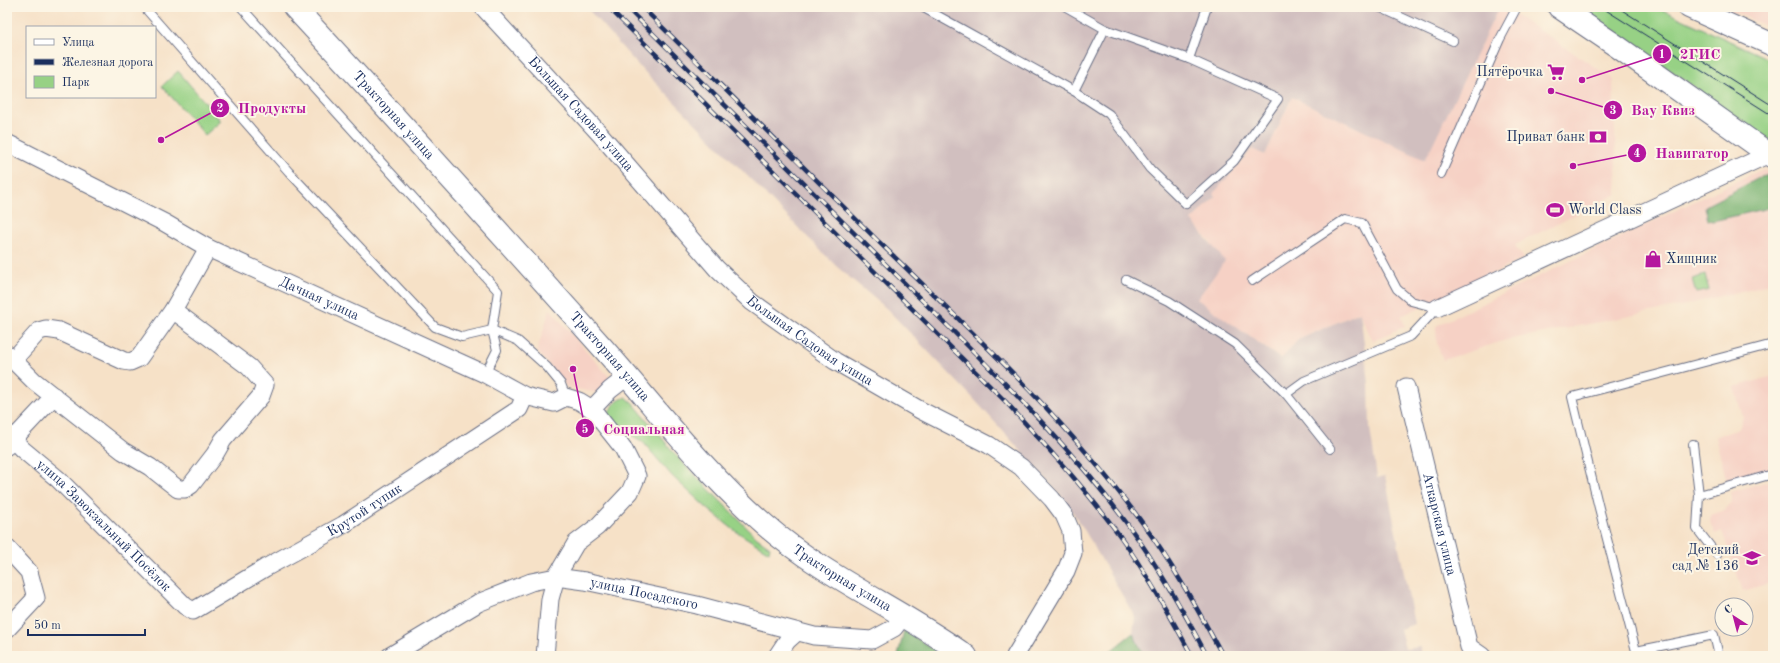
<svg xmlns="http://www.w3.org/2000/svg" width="1780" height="663" viewBox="0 0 1780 663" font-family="'Old Standard TT',serif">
<rect width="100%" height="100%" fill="#fcf5e5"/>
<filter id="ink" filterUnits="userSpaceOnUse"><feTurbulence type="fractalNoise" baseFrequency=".025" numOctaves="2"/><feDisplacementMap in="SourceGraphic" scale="8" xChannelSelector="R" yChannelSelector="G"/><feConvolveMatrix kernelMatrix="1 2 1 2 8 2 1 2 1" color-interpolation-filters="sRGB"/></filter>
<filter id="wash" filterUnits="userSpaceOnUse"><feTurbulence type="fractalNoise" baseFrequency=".012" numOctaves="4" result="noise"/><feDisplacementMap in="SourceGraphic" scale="16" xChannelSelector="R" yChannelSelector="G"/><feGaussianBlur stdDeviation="0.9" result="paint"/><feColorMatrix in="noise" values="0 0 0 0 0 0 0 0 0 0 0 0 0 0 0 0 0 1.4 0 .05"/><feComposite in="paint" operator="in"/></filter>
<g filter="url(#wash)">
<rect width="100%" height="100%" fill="#f6e1c7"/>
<g fill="#f6d1c5">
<path d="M1499,7H1504L1613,79L1617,194L1515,245L1524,259L1401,316L1405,326L1373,341L1359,312L1298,340L1282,359L1196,299L1211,243L1191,220L1215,197L1212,194L1253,149L1265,155L1292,97L1425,159Z"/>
<path d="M1723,7H1773V29L1739,14Z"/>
<path d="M1764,169L1773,174V283L1681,306L1506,340L1443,360L1437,344L1436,326L1747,176Z"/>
<path d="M550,309L611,379L598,393L567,387L537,351Z"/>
<path d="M1773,376V469L1727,481L1715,437L1739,429L1743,417L1734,387Z"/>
<path d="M1773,480V582L1743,591L1722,531L1715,534L1710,522L1711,515L1725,510L1732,502L1730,492Z"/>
</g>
<path fill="#d1bfbf" d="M586,7H1499L1425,160L1292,97L1265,155L1252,149L1213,194L1215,197L1191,220L1225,261L1197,299L1281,359L1298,340L1360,312L1369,383L1370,428L1377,478L1385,476L1414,624L1400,629L1405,649L1420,647L1422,656H1144L1133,633L1135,617L1082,526L1061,495L972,397L887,309L836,266L637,64Z"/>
<g fill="#97d185" stroke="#598072">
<path d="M1579,7H1656L1773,61V142Z"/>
<path d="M178,71L221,121L205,135L162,86Z"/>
<path d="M1705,275L1709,290L1696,293L1692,279Z"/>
<path d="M626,397L633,403L680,460L757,538L770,547L769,552L734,530L708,509L673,477L642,441L623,431L606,418C611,407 615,401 626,397Z"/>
</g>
<g fill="#79b372" stroke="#4a7168">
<path d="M1770,175L1773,176V207L1713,221L1708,220L1705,208L1707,205L1761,177Z"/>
<path d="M904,630L944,656H898Z"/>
<path d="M1133,633L1144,656H1104Z"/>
</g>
</g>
<g filter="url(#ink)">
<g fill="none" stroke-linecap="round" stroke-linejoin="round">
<g stroke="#686d83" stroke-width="10">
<g id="service">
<path d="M144,7L289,172L435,327L462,337L492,330L497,350L485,374"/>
<path d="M241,7L498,291L492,330L518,341L547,367L561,384L566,397"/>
<path d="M922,7L1074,91L1109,114L1150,169L1186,204L1234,161L1278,99L1189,59L1207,7"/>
<path d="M1066,7L1105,29L1189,59"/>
<path d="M1379,7L1453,41"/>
<path d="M1074,91L1105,29"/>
<path d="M1441,174L1500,39L1517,7"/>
<path d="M1126,280L1169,301L1235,344L1286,394L1330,449"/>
<path d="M1252,281L1345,219L1362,223L1397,289L1411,301L1437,308L1411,336L1304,381L1286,394"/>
<path d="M1693,444L1699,495"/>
<path d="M1717,555L1697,529L1699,495L1773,474"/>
<path d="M1719,656L1714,635L1636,651L1599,508L1572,397L1773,344"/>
</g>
</g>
<g stroke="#686d83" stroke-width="19">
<g id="minor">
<path id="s1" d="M483,7L600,134L717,269L752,302L835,361L920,410L989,445L1021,467L1052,499L1064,515L1071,531L1073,553L1066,571L1015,656"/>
<path id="s2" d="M7,143L165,223L208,248L485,374L525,396L554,403L566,397L579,401L592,409L610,390L628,376"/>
<path d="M1437,308L1769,154"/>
<path d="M7,354L34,381L123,451L150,467L178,489H185L191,485L215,454L223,440L261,396L265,385L249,367L173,310"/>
<path d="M14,359L39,331L46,329L59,331L124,361L130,362L139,358L173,310L208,248"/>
<path id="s3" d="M1406,387L1469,647L1482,656"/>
<path id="s4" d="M7,433L22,449L58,479L185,606L193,611L265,568L343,525L519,409L525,396"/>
<path d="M7,446L54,396"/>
<path d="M7,548L29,572L36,598L7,629"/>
<path id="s5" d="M390,656L478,603L531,582L556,577L585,581L697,605L814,636L872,640L894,628L904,615"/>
<path d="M545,656L550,599L556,577L576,543L597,527L630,492L637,476L623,448L592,409"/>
<path d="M777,656L787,641L797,632"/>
</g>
</g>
<g stroke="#686d83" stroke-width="24">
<g id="primary">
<path id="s6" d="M294,7C398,119 500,233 602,347C655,407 704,472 765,525C826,578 901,609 966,656"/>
<path d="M1559,7L1618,47L1773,157"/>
<path d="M1689,7L1773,45"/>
</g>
</g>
<use href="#service" stroke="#fff" stroke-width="8"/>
<use href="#minor" stroke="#fff" stroke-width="17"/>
<use href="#primary" stroke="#fff" stroke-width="22"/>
<g stroke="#1b2f5e" stroke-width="1">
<path d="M1601,7L1773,116"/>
<path d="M1617,7L1773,106"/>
</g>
<g stroke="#1b2f5e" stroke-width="4.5">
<g id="rail">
<path d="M608,7L1005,401C1045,445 1085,488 1120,536C1147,574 1170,615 1192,656"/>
<path d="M626,7L961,339C1021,399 1081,460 1131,529C1160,569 1184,612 1207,656"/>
<path d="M642,7C721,86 800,164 879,242C971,331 1065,418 1141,521C1172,563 1198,610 1223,656"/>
</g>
</g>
<use href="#rail" stroke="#fcf5e5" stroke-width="3" stroke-dasharray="9" stroke-linecap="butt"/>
</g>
</g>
<defs>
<g id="supermarket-bare" transform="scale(1.38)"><path d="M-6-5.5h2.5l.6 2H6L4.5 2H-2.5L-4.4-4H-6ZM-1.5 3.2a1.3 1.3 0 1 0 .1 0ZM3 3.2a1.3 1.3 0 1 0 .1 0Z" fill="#b5179e" stroke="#fcf5e5" stroke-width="2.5" paint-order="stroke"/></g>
<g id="bank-bare" transform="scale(1.38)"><path d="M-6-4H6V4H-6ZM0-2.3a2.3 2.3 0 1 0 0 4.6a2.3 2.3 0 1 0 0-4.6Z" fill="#b5179e" stroke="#fcf5e5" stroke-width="2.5" paint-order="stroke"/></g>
<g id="stadium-bare" transform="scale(1.38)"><path d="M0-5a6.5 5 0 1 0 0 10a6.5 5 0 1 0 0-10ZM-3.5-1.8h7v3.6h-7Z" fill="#b5179e" stroke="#fcf5e5" stroke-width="2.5" paint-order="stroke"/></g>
<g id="shop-bare" transform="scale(1.38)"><path d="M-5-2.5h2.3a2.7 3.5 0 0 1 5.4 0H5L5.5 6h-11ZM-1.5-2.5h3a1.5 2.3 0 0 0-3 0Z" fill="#b5179e" stroke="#fcf5e5" stroke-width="2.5" paint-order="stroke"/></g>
<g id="school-bare" transform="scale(1.38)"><path d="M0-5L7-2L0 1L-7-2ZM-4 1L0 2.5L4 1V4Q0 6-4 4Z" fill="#b5179e" stroke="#fcf5e5" stroke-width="2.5" paint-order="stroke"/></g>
</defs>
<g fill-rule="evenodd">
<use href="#supermarket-bare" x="1556" y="72"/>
<use href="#bank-bare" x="1598" y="137"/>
<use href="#stadium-bare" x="1555" y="210"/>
<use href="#shop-bare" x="1653" y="259"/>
<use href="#school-bare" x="1752" y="558"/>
</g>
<g text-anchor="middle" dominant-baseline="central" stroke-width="4" stroke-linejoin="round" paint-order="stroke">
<g font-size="14" fill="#1b2f5e" stroke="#fcf5e5" text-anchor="end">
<text x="1543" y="72">Пятёрочка</text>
<text x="1585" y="137">Приват банк</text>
<text x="1568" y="210" text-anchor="start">World Class</text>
<text x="1666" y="259" text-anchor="start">Хищник</text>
<text x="1739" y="550">Детский<tspan x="1739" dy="16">сад № 136</tspan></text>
</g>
<g font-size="14" fill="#1b2f5e" stroke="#fcf5e5">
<text stroke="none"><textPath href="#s1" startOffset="145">Большая Садовая улица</textPath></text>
<text stroke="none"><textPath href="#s6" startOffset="147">Тракторная улица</textPath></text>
<text stroke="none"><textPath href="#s2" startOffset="349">Дачная улица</textPath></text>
<text stroke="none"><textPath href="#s1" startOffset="469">Большая Садовая улица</textPath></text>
<text stroke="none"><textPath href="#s6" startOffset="471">Тракторная улица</textPath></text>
<text stroke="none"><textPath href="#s4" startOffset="457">Крутой тупик</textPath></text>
<text stroke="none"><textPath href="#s3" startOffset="141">Аткарская улица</textPath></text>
<text stroke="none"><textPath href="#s4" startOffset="134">улица Завокзальный Посёлок</textPath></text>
<text stroke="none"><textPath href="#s6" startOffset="794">Тракторная улица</textPath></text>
<text stroke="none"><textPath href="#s5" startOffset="275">улица Посадского</textPath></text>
</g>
</g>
<path fill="none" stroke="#b5179e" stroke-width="1.5" d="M1582 80L1662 54M161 140L220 108M1551 91L1613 110M1573 166L1637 153M573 369L585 428"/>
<g fill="#b5179e" stroke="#fcf5e5" stroke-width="1.5">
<circle cx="1582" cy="80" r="4"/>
<circle cx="161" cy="140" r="4"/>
<circle cx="1551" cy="91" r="4"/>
<circle cx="1573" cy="166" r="4"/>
<circle cx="573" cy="369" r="4"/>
<circle cx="1662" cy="54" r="10"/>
<circle cx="220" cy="108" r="10"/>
<circle cx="1613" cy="110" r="10"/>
<circle cx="1637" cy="153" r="10"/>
<circle cx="585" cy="428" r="10"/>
</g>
<g font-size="12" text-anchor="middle" font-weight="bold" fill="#fff">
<text x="1662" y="58">1</text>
<text x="220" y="112">2</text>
<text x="1613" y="114">3</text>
<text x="1637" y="157">4</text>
<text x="585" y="433">5</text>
</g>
<g font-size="15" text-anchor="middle" font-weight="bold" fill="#b5179e" stroke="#fcf5e5" stroke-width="4" stroke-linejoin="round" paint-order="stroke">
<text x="1700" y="59">2ГИС</text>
<text x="272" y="113">Продукты</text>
<text x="1663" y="115">Вау Квиз</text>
<text x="1692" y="158">Навигатор</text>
<text x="644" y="434">Социальная</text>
</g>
<rect width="1780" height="663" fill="none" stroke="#fcf5e5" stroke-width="24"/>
<rect x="26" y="26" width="130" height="72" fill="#fcf5e5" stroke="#a2a6af"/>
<rect x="34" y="39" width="20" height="6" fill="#ffffff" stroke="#a2a6af"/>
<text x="62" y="46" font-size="12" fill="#1b2f5e">Улица</text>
<rect x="34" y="59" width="20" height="6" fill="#1b2f5e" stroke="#a2a6af"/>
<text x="62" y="66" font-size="12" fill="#1b2f5e">Железная дорога</text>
<rect x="34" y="76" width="20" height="12" fill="#97d185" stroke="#a2a6af"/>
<text x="62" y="86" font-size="12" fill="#1b2f5e">Парк</text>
<g transform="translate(1734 617) rotate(324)"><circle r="19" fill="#fcf5e5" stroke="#a2a6af"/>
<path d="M0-3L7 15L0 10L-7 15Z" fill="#b5179e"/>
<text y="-6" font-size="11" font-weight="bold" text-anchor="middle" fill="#1b2f5e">С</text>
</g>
<path d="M28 629v6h117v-6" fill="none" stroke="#1b2f5e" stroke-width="2"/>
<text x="34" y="629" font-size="12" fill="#1b2f5e" stroke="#fcf5e5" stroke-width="3" paint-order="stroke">50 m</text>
</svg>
